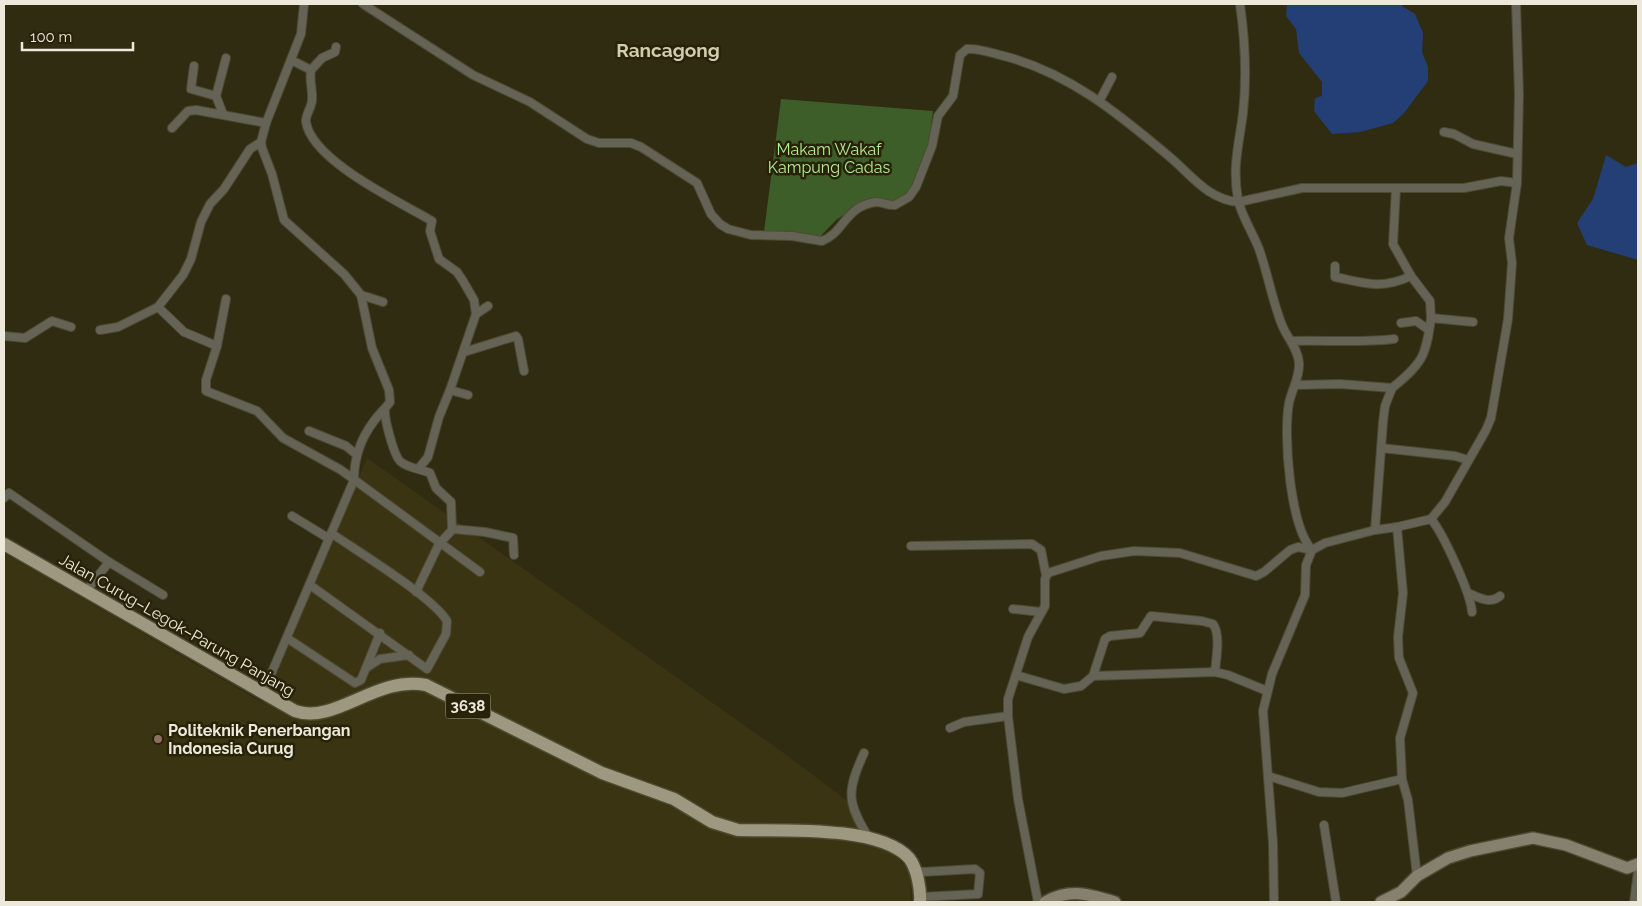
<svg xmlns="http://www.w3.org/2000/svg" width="1642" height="906" viewBox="0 0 1642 906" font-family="Raleway,sans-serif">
<rect width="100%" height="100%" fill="#302c12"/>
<path fill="#3a3412" d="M367,458L785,754L861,811L873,846L893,853L910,872L911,902H4V553L263,703Z"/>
<path fill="#3d5d29" d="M781,99L933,111L928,151L922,159L912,190L905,199L894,203H862L836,220L817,240L764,232Z"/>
<g fill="#233f76">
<path d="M1287,4H1403L1402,6L1415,14L1423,33L1422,52L1428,67V81L1404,113L1393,123L1360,132L1332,134L1314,111L1315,98L1322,96V82L1299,53L1296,29L1286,16Z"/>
<path d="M1606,155L1626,167L1638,163V260L1587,245L1577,223L1593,199Z"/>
</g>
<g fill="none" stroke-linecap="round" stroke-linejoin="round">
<g stroke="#4e4a32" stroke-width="10">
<g id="street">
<path d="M363,4L473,75L530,102L587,139L599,143H631L641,147L697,183L711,214L720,224L728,229L751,235L792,236L822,241C844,233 845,206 876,202C883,202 888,206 895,205L909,197L916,187L932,146L938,116L953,96L960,55L967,49C978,48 989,52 1000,55C1067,71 1119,114 1171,158C1192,176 1209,200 1239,202L1302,188H1464L1501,181L1517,183"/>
<path d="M1240,4C1245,40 1247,77 1243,113C1239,145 1232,166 1238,200C1242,217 1253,233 1259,249C1268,274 1272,300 1282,325C1287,338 1298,348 1299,363C1300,377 1292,389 1289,403C1283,435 1290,526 1312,550L1306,565L1305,595L1272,674L1263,711L1273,843L1274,902"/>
<path d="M291,60L311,70L322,58L335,52L336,47"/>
<path d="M194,66L191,89L216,96"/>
<path d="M311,70C309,81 313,90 312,100C312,107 305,115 306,122C312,161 400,202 432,221L430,231L439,259L457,272L463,281L474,300L476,314"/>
<path d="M1100,100L1112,77"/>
<path d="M223,114L216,96L226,58"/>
<path d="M172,128L188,111L196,110L266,123"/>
<path d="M1444,132L1454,134L1473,144L1517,154"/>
<path d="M1396,188L1393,244L1411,276L1430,301L1431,318"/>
<path d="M1335,266V277C1365,283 1381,290 1411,276"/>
<path d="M361,295L383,302"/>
<path d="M158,307L184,332L217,346L206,380V391L257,411L283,438L341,470L480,572"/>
<path d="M1401,323L1416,321L1429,330"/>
<path d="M100,330L118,327L158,307L183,275L191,259L201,222L210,204L224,189L250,149L261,142"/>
<path d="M4,336L25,338L52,321L71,327"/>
<path d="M1291,341C1326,340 1360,343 1394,339"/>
<path d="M217,346L226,299"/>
<path d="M464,352L516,336L518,339L524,371"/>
<path d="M1295,385L1340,384L1392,388C1423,363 1426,356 1431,318L1473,322"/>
<path d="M450,390L476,314L488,306"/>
<path d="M385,409C384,418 394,457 401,462C408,468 421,469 430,473L436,488L451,502L452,529"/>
<path d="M309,431L346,446L357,455"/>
<path d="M1381,448L1455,456L1468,460"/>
<path d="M419,468L428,457L439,417L450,390L468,395"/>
<path d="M4,498L9,493L109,562L163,595"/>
<path d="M292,516L328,538"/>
<path d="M1431,519C1443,533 1471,594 1472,612"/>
<path d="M1397,527L1403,593L1398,637L1399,658L1413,693L1400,738L1402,779L1408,800L1417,876"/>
<path d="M1375,530L1383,422L1385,406L1392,388"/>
<path d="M911,546L1032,544L1041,550L1046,575"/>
<path d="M310,585L427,669L446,634L447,621C433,597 357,551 331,533"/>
<path d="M87,590L109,562"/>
<path d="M416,592L439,544L453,529L485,532L513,538L514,555"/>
<path d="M1468,593C1478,597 1490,605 1500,596"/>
<path d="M1013,609L1041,612"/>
<path d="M287,638L355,683L361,680L380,633"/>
<path d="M366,668L380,659L409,655"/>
<path d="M1016,675L1064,689L1081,686L1093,676L1215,672L1228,675L1267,691"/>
<path d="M1093,676L1105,639L1110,636L1140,633L1151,616L1202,621L1213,624C1221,635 1216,659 1215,672"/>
<path d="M263,693L354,480C354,458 361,438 374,421C379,414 385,409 390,402L389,390L372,348L361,295L344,274L284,220L272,174L262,148L261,142L266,123L301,34L304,4"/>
<path d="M950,728L964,722L1008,716"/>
<path d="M864,753C847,791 846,802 869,838"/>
<path d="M1268,776L1319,792L1342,793L1402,779"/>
<path d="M1324,825L1336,902"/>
<path d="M915,869L922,872L975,869L980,873L978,894L920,897"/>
<path d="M1038,902L1018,799L1008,716V699L1028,637L1045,606V579L1048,573L1101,556L1134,551L1180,553L1256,576L1264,572L1290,550L1298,547L1312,550L1325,543L1375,530L1397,527L1431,519L1445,502L1486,430L1491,418L1508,319L1512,263L1509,238L1517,183L1519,94L1516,4"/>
<path d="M1634,902L1638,872"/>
</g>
</g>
<g stroke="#4e4a32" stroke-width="14">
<g id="secondary">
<path d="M1045,902C1070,888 1089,894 1115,902"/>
<path d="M1381,902L1401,892L1417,876L1448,858L1470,851L1533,838L1566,845L1627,868L1638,864"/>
</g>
</g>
<g stroke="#4e4a32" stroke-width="15">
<path id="primary" d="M4,544L295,711C335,725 377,675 426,685L602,773L674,799L712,822L738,830C781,831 879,825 909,858C917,868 921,890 920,902"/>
</g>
<use href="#street" stroke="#656256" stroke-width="8"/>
<use href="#secondary" stroke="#86816e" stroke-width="11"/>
<use href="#primary" stroke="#9f9880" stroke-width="12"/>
</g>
<circle fill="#8d6e63" stroke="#272208" stroke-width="2" cx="158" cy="739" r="5"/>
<g text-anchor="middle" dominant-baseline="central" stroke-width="5" stroke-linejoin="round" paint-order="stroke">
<rect fill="#272208" stroke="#b1ad9b" stroke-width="1" x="445.5" y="693.5" width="45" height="25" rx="4"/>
<g font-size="15" font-weight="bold" fill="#ece9da">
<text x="468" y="706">3638</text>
</g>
<g font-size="16" fill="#b4ec94" stroke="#272208">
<text x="829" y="149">Makam Wakaf<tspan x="829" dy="18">Kampung Cadas</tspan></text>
</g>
<g font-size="16" fill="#ece9da" stroke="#272208">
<text transform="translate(177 625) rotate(30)">Jalan Curug–Legok–Parung Panjang</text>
</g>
<g font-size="16" font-weight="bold" fill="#ece9da" stroke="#272208" text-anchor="start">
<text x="168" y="730">Politeknik Penerbangan<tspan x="168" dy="18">Indonesia Curug</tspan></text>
</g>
<g font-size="19" font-weight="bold" fill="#d1ccae" stroke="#272208">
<text x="668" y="50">Rancagong</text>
</g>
</g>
<rect width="1642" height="906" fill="none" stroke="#ece9da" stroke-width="10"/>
<path d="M22 42v8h111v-8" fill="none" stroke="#ece9da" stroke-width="2.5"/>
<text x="30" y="42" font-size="15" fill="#ece9da" stroke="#272208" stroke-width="4" paint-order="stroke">100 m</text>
</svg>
